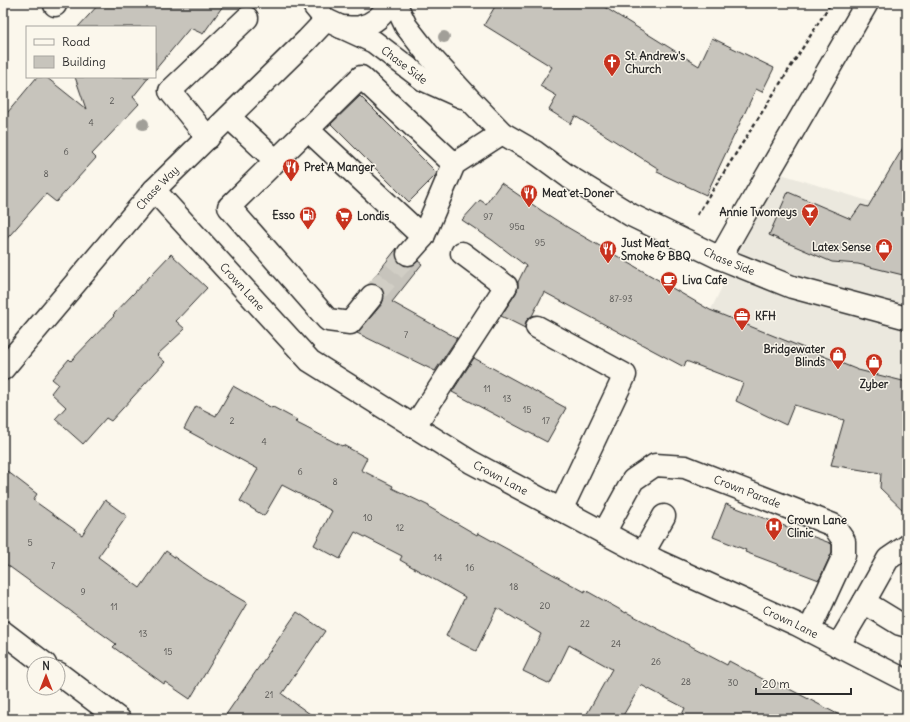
<svg xmlns="http://www.w3.org/2000/svg" width="910" height="722" viewBox="0 0 910 722" font-family="Delius,sans-serif">
<rect width="100%" height="100%" fill="#fbf7ec"/>
<filter id="ink" filterUnits="userSpaceOnUse"><feTurbulence type="fractalNoise" baseFrequency=".025" numOctaves="2"/><feDisplacementMap in="SourceGraphic" scale="8" xChannelSelector="R" yChannelSelector="G"/><feConvolveMatrix kernelMatrix="1 2 1 2 8 2 1 2 1" color-interpolation-filters="sRGB"/></filter>
<g filter="url(#ink)">
<path fill="#ebe8de" d="M778,173L907,213V421L693,346Z"/>
<g fill="#c7c4bc" stroke="#2b2b2b">
<path d="M100,3H225L203,34L190,28L155,70V27H78Z"/>
<path d="M497,3H598L699,66L712,38L774,68L762,92L756,89L706,195L657,172L659,169L575,116L571,124L549,110L557,96L540,86L552,67L484,25Z"/>
<path d="M37,77H46L86,109L75,77H149L133,97L139,104L92,154L96,158L56,202L46,194L3,243V118Z"/>
<path d="M360,96L437,173L435,176L409,202L331,124Z"/>
<path d="M907,141V276L858,264L832,262L769,235L788,192L851,219L861,205L868,207Z"/>
<path d="M501,183L542,211L567,227L710,310L858,370L907,382V514L880,488L881,473L831,465L844,420L794,405L786,425L736,401L743,383L686,361L684,367L544,292L532,316L526,321L525,328L501,316L516,293L518,287V282L526,266L492,240L462,220L480,200L486,204Z"/>
<path d="M397,248L396,252V258L400,264L406,266H412L418,261L422,264L392,302L457,338L435,371L357,333L382,304L384,298V292L380,287L374,284H369Z"/>
<path d="M171,254L207,288L176,321L185,329L157,355L165,362L111,421L106,418L83,444L55,419L66,407L51,393L58,384L52,379L69,359L71,361L114,316L113,315Z"/>
<path d="M474,358L566,408L547,442L452,392Z"/>
<path d="M233,386L272,408L273,407L297,420L295,422L342,446L343,445L367,458L361,470L393,486L392,488L429,506V507L477,535L478,533L585,592V590L626,613V612L727,665L729,661L770,683L772,680L847,719H680L685,708L641,685L621,719H584L612,669L569,645L550,684L523,671L541,634L497,608L476,651L446,636L465,597L400,560L402,556L355,532L340,559L314,545L332,511L282,485L264,516L240,501L258,469L184,429L196,406L216,416Z"/>
<path d="M3,468L37,494L33,500L82,535L105,500L127,516L98,557L140,588L166,551L201,576L247,603L190,699L165,682L164,684L113,647L116,644L3,562Z"/>
<path d="M726,504L830,543L832,545V552L819,580L745,552L746,550L713,537Z"/>
<path d="M297,612L325,631L282,694L317,719H223Z"/>
</g>
<g fill="none" stroke-linecap="round" stroke-linejoin="round">
<path stroke="#d1cec5" stroke-width="22" stroke-dasharray="22 11" stroke-linecap="butt" d="M372,296L408,254"/>
<g stroke="#2b2b2b" stroke-width="25">
<g id="minor">
<path d="M55,3V5"/>
<path d="M229,117L275,160"/>
<path d="M307,129L423,237"/>
<path d="M208,138L170,91L247,18"/>
<path id="s1" d="M154,190L310,361L471,462L659,562L796,624L907,681"/>
<path d="M408,254L423,237L454,164L502,133"/>
<path d="M720,258L743,217L867,3"/>
<path d="M372,296L350,323L328,320L229,207L361,77L454,164"/>
<path d="M537,327L625,375L561,510"/>
<path id="s2" d="M3,369L154,190L307,40L326,20"/>
<path d="M414,427L506,286L462,253"/>
<path id="s3" d="M604,533L633,480L655,465L685,467L833,525L844,541V555L809,631"/>
<path d="M907,546L888,559L864,602L900,624L907,626"/>
<path d="M643,553L664,516"/>
<path d="M3,632L45,664"/>
<path d="M838,646L864,602"/>
<path d="M58,673L119,719"/>
</g>
</g>
<g stroke="#2b2b2b" stroke-width="25">
<g id="major">
<path id="s4" d="M314,3L315,7L326,20L374,42L424,80L462,97"/>
<path id="s5" d="M395,3L406,26L427,53L471,101L502,133L535,152L569,177L631,215L720,258L792,287L907,318"/>
<path d="M341,27C347,27 354,28 360,27C373,24 384,15 389,3"/>
</g>
</g>
<path stroke="#2b2b2b" stroke-width="2.5" stroke-dasharray="4 3" stroke-linecap="butt" d="M697,215L831,3"/>
<use href="#minor" stroke="#fbf7ec" stroke-width="22"/>
<use href="#major" stroke="#fbf7ec" stroke-width="22"/>
</g>
<g fill="#a19f98">
<circle cx="444" cy="37" r="6"/>
<circle cx="143" cy="124" r="6"/>
</g>
</g>
<defs>
<g id="church-pin" transform="scale(0.9)"><path d="M0 17L-7.5 6A9.5 9.5 0 1 1 7.5 6Z" fill="#c8321e" stroke="#fbf7ec"/><path d="M-1.2-6h2.4v3.5h3.3v2.4h-3.3V6h-2.4V-.1h-3.3v-2.4h3.3Z" fill="#fff"/></g>
<g id="restaurant-pin" transform="scale(0.9)"><path d="M0 17L-7.5 6A9.5 9.5 0 1 1 7.5 6Z" fill="#c8321e" stroke="#fbf7ec"/><path d="M-5-6h1v4h1v-4h1v4h1v-4h1v5L-1.5 .5V6h-2V.5L-5-1ZM5-6V6H3V1.5H1.5Q1.5-4 5-6Z" fill="#fff"/></g>
<g id="bar-pin" transform="scale(0.9)"><path d="M0 17L-7.5 6A9.5 9.5 0 1 1 7.5 6Z" fill="#c8321e" stroke="#fbf7ec"/><path d="M-6-5H6L.8 .8V4.5H3.5V6h-7V4.5H-.8V.8Z" fill="#fff"/></g>
<g id="fuel-pin" transform="scale(0.9)"><path d="M0 17L-7.5 6A9.5 9.5 0 1 1 7.5 6Z" fill="#c8321e" stroke="#fbf7ec"/><path d="M-5.5-6h7V0h2V4h1.3V-2.5L3-4.5l.8-.8L6-3V5H2.5V1h-1V6h-7ZM-4.2-4.7v3.2H.2V-4.7Z" fill="#fff"/></g>
<g id="supermarket-pin" transform="scale(0.9)"><path d="M0 17L-7.5 6A9.5 9.5 0 1 1 7.5 6Z" fill="#c8321e" stroke="#fbf7ec"/><path d="M-6-5.5h2.5l.6 2H6L4.5 2H-2.5L-4.4-4H-6ZM-1.5 3.2a1.3 1.3 0 1 0 .1 0ZM3 3.2a1.3 1.3 0 1 0 .1 0Z" fill="#fff"/></g>
<g id="shop-pin" transform="scale(0.9)"><path d="M0 17L-7.5 6A9.5 9.5 0 1 1 7.5 6Z" fill="#c8321e" stroke="#fbf7ec"/><path d="M-5-2.5h2.3a2.7 3.5 0 0 1 5.4 0H5L5.5 6h-11ZM-1.5-2.5h3a1.5 2.3 0 0 0-3 0Z" fill="#fff"/></g>
<g id="cafe-pin" transform="scale(0.9)"><path d="M0 17L-7.5 6A9.5 9.5 0 1 1 7.5 6Z" fill="#c8321e" stroke="#fbf7ec"/><path d="M-5.5-4.5H6V0H3Q3 3.5 0 3.5H-2.5Q-5.5 3.5-5.5 0ZM3-3.2v2h1.7v-2ZM-6 4.5H4V6H-6Z" fill="#fff"/></g>
<g id="office-pin" transform="scale(0.9)"><path d="M0 17L-7.5 6A9.5 9.5 0 1 1 7.5 6Z" fill="#c8321e" stroke="#fbf7ec"/><path d="M-6-3h4V-5.5h4V-3h4V5H-6ZM-1-4.5V-3h2v-1.5ZM-6 0V1H6V0Z" fill="#fff"/></g>
<g id="hospital-pin" transform="scale(0.9)"><path d="M0 17L-7.5 6A9.5 9.5 0 1 1 7.5 6Z" fill="#c8321e" stroke="#fbf7ec"/><path d="M-5-5h3v3.5h4V-5h3V5h-3V1.5h-4V5h-3Z" fill="#fff"/></g>
</defs>
<g fill-rule="evenodd">
<use href="#church-pin" x="612" y="62"/>
<use href="#restaurant-pin" x="291" y="167"/>
<use href="#restaurant-pin" x="529" y="193"/>
<use href="#bar-pin" x="810" y="212"/>
<use href="#fuel-pin" x="308" y="215"/>
<use href="#supermarket-pin" x="344" y="216"/>
<use href="#shop-pin" x="884" y="247"/>
<use href="#restaurant-pin" x="608" y="249"/>
<use href="#cafe-pin" x="669" y="280"/>
<use href="#office-pin" x="742" y="316"/>
<use href="#shop-pin" x="838" y="355"/>
<use href="#shop-pin" x="874" y="362"/>
<use href="#hospital-pin" x="774" y="526"/>
</g>
<g text-anchor="middle" dominant-baseline="central" stroke-width="3" stroke-linejoin="round" paint-order="stroke">
<g font-size="9" fill="#52514f">
<text x="112" y="100">2</text>
<text x="91" y="122">4</text>
<text x="66" y="151">6</text>
<text x="46" y="173">8</text>
<text x="488" y="216">97</text>
<text x="517" y="226">95a</text>
<text x="540" y="242">95</text>
<text x="621" y="298">87-93</text>
<text x="406" y="334">7</text>
<text x="487" y="388">11</text>
<text x="507" y="398">13</text>
<text x="527" y="409">15</text>
<text x="232" y="420">2</text>
<text x="546" y="420">17</text>
<text x="264" y="441">4</text>
<text x="300" y="471">6</text>
<text x="335" y="481">8</text>
<text x="368" y="517">10</text>
<text x="400" y="527">12</text>
<text x="30" y="542">5</text>
<text x="438" y="557">14</text>
<text x="53" y="565">7</text>
<text x="470" y="567">16</text>
<text x="514" y="586">18</text>
<text x="83" y="591">9</text>
<text x="545" y="605">20</text>
<text x="114" y="606">11</text>
<text x="585" y="623">22</text>
<text x="143" y="633">13</text>
<text x="616" y="643">24</text>
<text x="168" y="651">15</text>
<text x="656" y="661">26</text>
<text x="686" y="681">28</text>
<text x="733" y="682">30</text>
<text x="269" y="694">21</text>
</g>
<g font-size="11" font-weight="bold" fill="#2b2b2b" stroke="#fbf7ec" text-anchor="start">
<text x="625" y="56">St. Andrew's<tspan x="625" dy="13">Church</tspan></text>
<text x="304" y="167">Pret A Manger</text>
<text x="542" y="193">Meat et-Doner</text>
<text x="797" y="212" text-anchor="end">Annie Twomeys</text>
<text x="295" y="215" text-anchor="end">Esso</text>
<text x="357" y="216">Londis</text>
<text x="621" y="243">Just Meat<tspan x="621" dy="13">Smoke &amp; BBQ</tspan></text>
<text x="871" y="247" text-anchor="end">Latex Sense</text>
<text x="682" y="280">Liva Cafe</text>
<text x="755" y="316">KFH</text>
<text x="825" y="349" text-anchor="end">Bridgewater<tspan x="825" dy="13">Blinds</tspan></text>
<text x="874" y="384" text-anchor="middle">Zyber</text>
<text x="787" y="520">Crown Lane<tspan x="787" dy="13">Clinic</tspan></text>
</g>
<g font-size="11" fill="#2b2b2b" stroke="#fbf7ec">
<text stroke="none"><textPath href="#s4" startOffset="112">Chase Side</textPath></text>
<text stroke="none"><textPath href="#s2" startOffset="238">Chase Way</textPath></text>
<text stroke="none"><textPath href="#s5" startOffset="431">Chase Side</textPath></text>
<text stroke="none"><textPath href="#s1" startOffset="131">Crown Lane</textPath></text>
<text stroke="none"><textPath href="#s1" startOffset="455">Crown Lane</textPath></text>
<text stroke="none"><textPath href="#s3" startOffset="184">Crown Parade</textPath></text>
<text stroke="none"><textPath href="#s1" startOffset="779">Crown Lane</textPath></text>
</g>
</g>
<rect width="910" height="722" fill="none" stroke="#fbf7ec" stroke-width="16"/>
<rect x="8" y="8" width="894" height="706" fill="none" stroke="#2b2b2b" stroke-width="1.5" filter="url(#ink)"/>
<rect x="26" y="26" width="130" height="52" fill="#fbf7ec" stroke="#a8a59f"/>
<rect x="34" y="39" width="20" height="6" fill="#fbf7ec" stroke="#a8a59f"/>
<text x="62" y="46" font-size="12" fill="#2b2b2b">Road</text>
<rect x="34" y="56" width="20" height="12" fill="#c7c4bc" stroke="#a8a59f"/>
<text x="62" y="66" font-size="12" fill="#2b2b2b">Building</text>
<g transform="translate(46 676)"><circle r="19" fill="#fbf7ec" stroke="#a8a59f"/>
<path d="M0-3L7 15L0 10L-7 15Z" fill="#c8321e"/>
<text y="-6" font-size="11" font-weight="bold" text-anchor="middle" fill="#2b2b2b">N</text>
</g>
<path d="M756 688v6h95v-6" fill="none" stroke="#2b2b2b" stroke-width="2"/>
<text x="762" y="688" font-size="12" fill="#2b2b2b" stroke="#fbf7ec" stroke-width="3" paint-order="stroke">20 m</text>
</svg>
